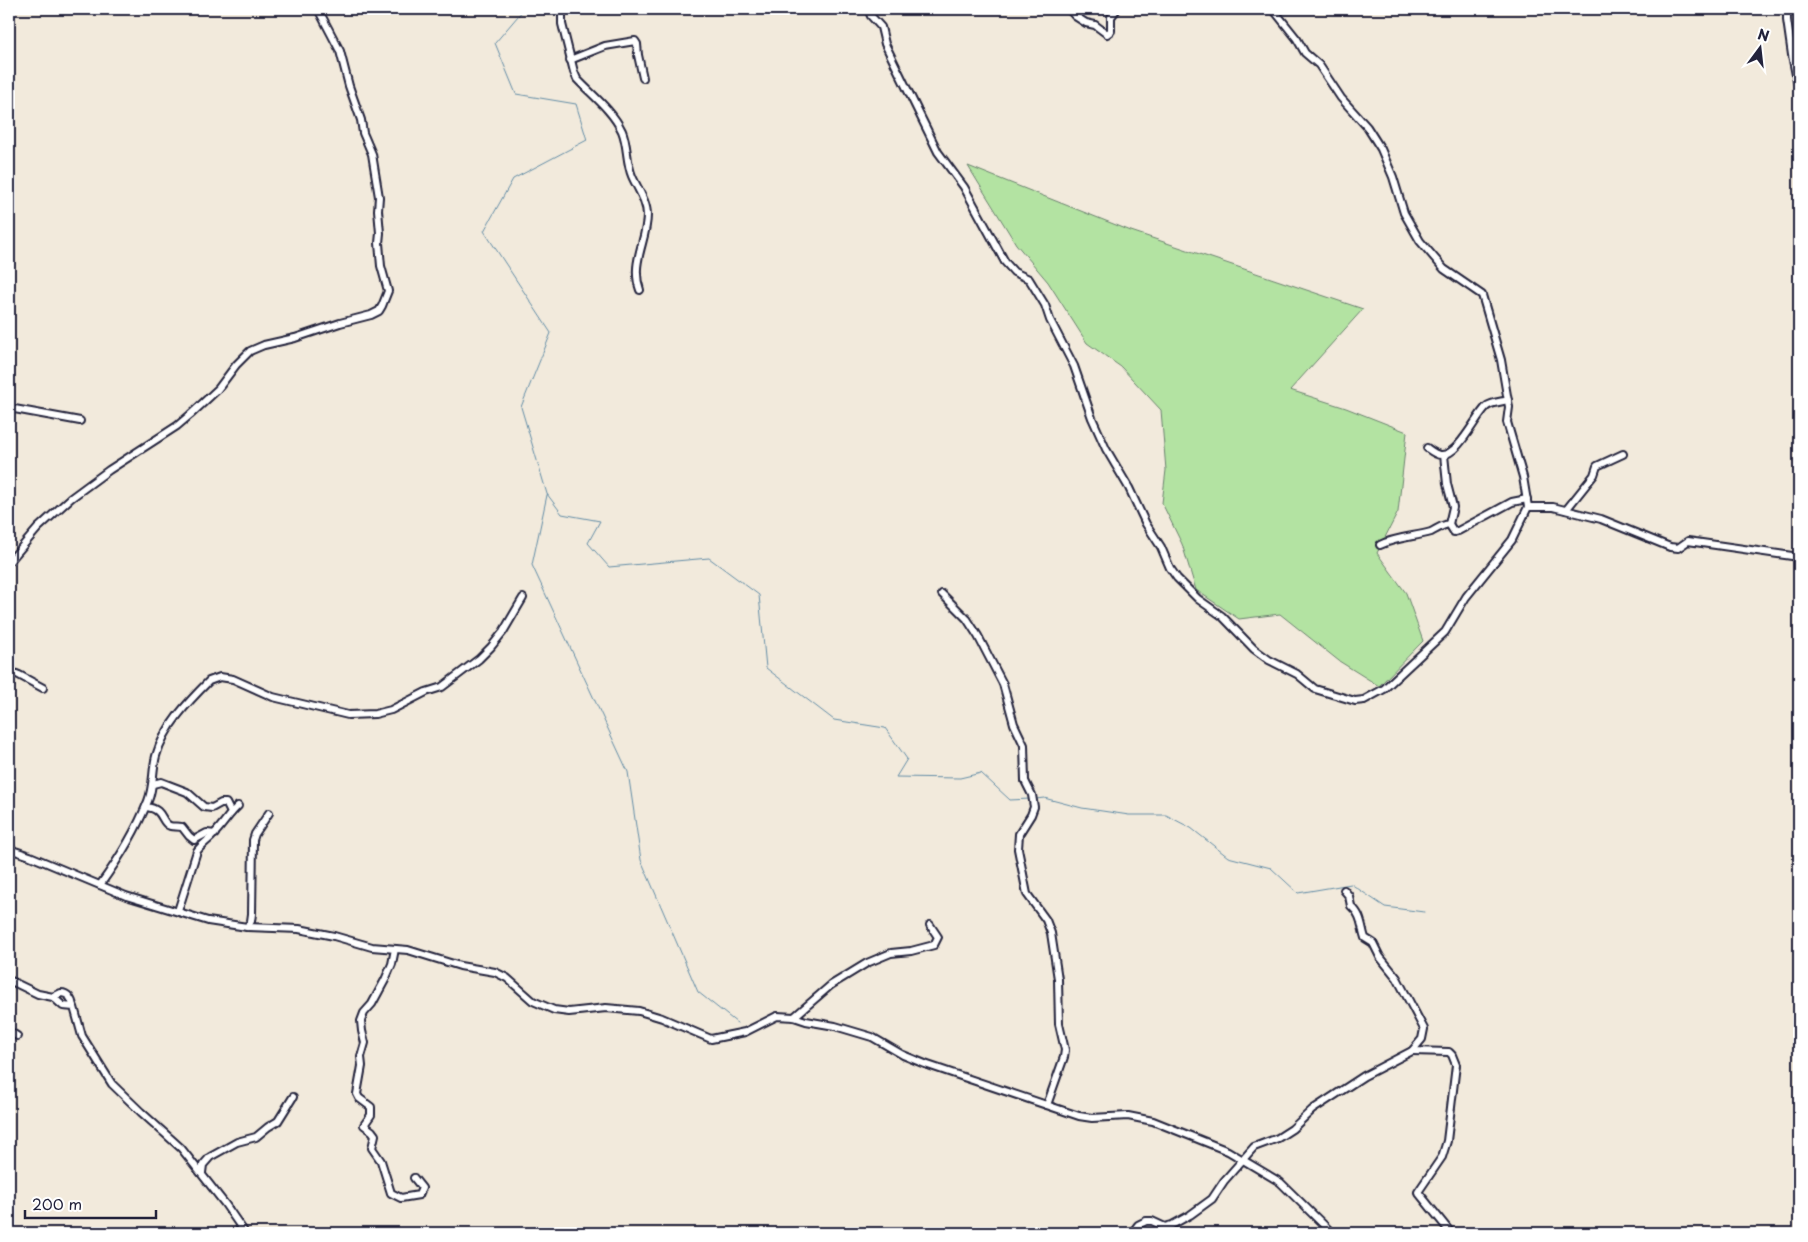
<svg xmlns="http://www.w3.org/2000/svg" width="1808" height="1242" viewBox="0 0 1808 1242" font-family="'Playpen Sans',sans-serif">
<rect width="100%" height="100%" fill="#f2eadc"/>
<filter id="ink" filterUnits="userSpaceOnUse"><feTurbulence type="fractalNoise" baseFrequency=".02" numOctaves="2"/><feDisplacementMap in="SourceGraphic" scale="10" xChannelSelector="R" yChannelSelector="G"/><feConvolveMatrix kernelMatrix="1 2 1 2 8 2 1 2 1" color-interpolation-filters="sRGB"/></filter>
<g filter="url(#ink)">
<path fill="#b3e3a2" stroke="#6a826e" d="M968,166L1131,231L1363,309L1290,390L1346,408L1407,432L1398,512L1377,553L1406,593L1423,641L1379,686L1339,661L1280,614L1239,619L1196,590L1182,544L1162,503L1166,470L1161,410L1121,367L1087,343L1048,282L1016,244Z"/>
<g fill="none" stroke-linecap="round" stroke-linejoin="round">
<g stroke="#628ca6" stroke-width="1">
<path d="M524,9L495,43L516,94L576,104L587,140L513,179L484,231L551,333L521,407L547,494L562,514L600,521L588,543L609,567L709,558L759,595L766,668L834,720L885,728L907,759L896,777L960,778L981,773L1010,800L1030,799"/>
<path d="M547,495L532,565L628,772L641,860L698,992L737,1023"/>
<path d="M1036,799L1044,798L1082,808L1129,815H1166L1191,828L1228,857L1271,868L1298,893L1351,884L1385,907L1424,912"/>
</g>
<g stroke="#22223b" stroke-width="10">
<g id="minor">
<path d="M562,9V24L574,72L577,79C592,95 612,110 622,131C628,145 626,162 632,176C637,188 647,201 647,215C647,241 630,263 640,290"/>
<path d="M868,9L871,16L881,27L885,44L938,152L964,187L1005,262L1014,272L1029,279L1045,305L1050,320L1074,366L1092,418L1106,449L1129,488L1146,524L1161,547L1170,568L1177,578L1198,599L1222,616L1254,649L1269,660L1297,674L1315,689L1355,701L1364,700L1384,689L1445,632L1466,597L1512,540L1528,507"/>
<path d="M1069,9L1075,16L1086,23L1095,25L1107,34L1111,31V17L1117,9"/>
<path d="M1273,9L1297,39L1305,53L1319,65L1341,98L1367,127L1381,149L1393,177L1404,213L1420,241L1444,269L1482,295L1501,360L1509,407L1507,422L1523,477L1528,507H1553L1601,519L1670,547L1678,548L1688,541L1799,557"/>
<path d="M1787,9V20L1792,55L1799,90"/>
<path d="M570,60L605,46L635,41L637,44L638,55L643,78"/>
<path d="M9,408L80,421"/>
<path d="M1427,448C1431,451 1436,455 1441,455C1458,456 1475,418 1486,407C1491,402 1502,402 1508,400"/>
<path d="M1444,455L1447,484L1453,507L1449,524"/>
<path d="M1566,510L1594,475L1597,466L1623,454"/>
<path d="M1380,545C1396,537 1414,537 1431,532C1437,529 1442,525 1449,524L1454,532L1458,531L1512,502L1527,499"/>
<path d="M9,562L38,528L71,498L109,470L177,426L190,415L218,389L236,365L250,351L264,345L295,338L340,323L371,315L379,311L382,306L388,291L381,266L379,243L380,233L378,210L379,197L372,154L363,133L361,120L349,86L340,51L318,9"/>
<path d="M942,594L967,619L978,636L1003,684L1014,724L1024,745L1025,781L1032,795L1034,807L1031,815L1019,834L1018,849L1027,894L1046,920L1051,933L1058,979L1059,1024L1065,1050L1064,1057L1047,1105"/>
<path d="M9,671L19,675L43,688"/>
<path d="M153,784L161,782L187,792L204,807L212,808L221,803H226L231,813"/>
<path d="M146,807C165,809 160,823 170,826C173,827 178,826 182,827L189,836L194,840L207,833L215,834"/>
<path d="M9,849L30,856L126,896L208,921L247,927L299,929L334,936L372,947L408,950L460,966L495,972L507,978L533,1001L554,1010L569,1012L606,1008L639,1011L662,1018L711,1039L745,1032L777,1016L794,1017L806,1021L835,1026L872,1037L903,1055L925,1064L1079,1116L1092,1118L1128,1116L1153,1121L1228,1151L1280,1182L1332,1233"/>
<path d="M100,885C119,859 136,831 148,801C154,786 152,771 156,756C164,727 188,702 209,681L220,677L233,679L273,697L348,715L375,714L391,710L426,692L442,687L479,659L491,647L503,632L523,598"/>
<path d="M178,911L197,851C202,844 209,840 214,834C223,825 229,814 238,806"/>
<path d="M247,927L251,921L252,914L253,840L255,834L269,813"/>
<path d="M395,949L392,964L385,980L372,1004L364,1013L361,1021L362,1031L365,1043L361,1057L362,1066L357,1094L359,1098L371,1107V1115L364,1125L372,1131L375,1135L372,1148L381,1161L391,1193L401,1198L419,1195L422,1188L414,1178"/>
<path d="M9,980L38,994L53,997L63,1006L74,1007L82,1036L112,1084L141,1112L181,1148L225,1204L245,1233"/>
<path d="M53,997L61,993C68,993 72,999 73,1006"/>
<path d="M794,1017L831,985L867,963L891,953L911,951L934,945L938,937L930,925"/>
<path d="M9,1031L17,1036"/>
<path d="M1412,1051L1449,1052L1452,1055L1456,1065L1447,1141L1442,1157L1418,1192L1451,1233"/>
<path d="M202,1173L203,1165L210,1157L237,1142L256,1137L268,1127L278,1121L293,1097"/>
<path d="M1132,1233L1138,1225L1146,1221H1152L1165,1227L1172,1225L1190,1215L1212,1199L1224,1181L1254,1147L1278,1138L1292,1129L1312,1110L1364,1076L1412,1051L1422,1039L1424,1029L1397,978L1380,957L1373,943L1365,938C1361,926 1362,915 1351,906L1349,896L1344,890"/>
</g>
</g>
<use href="#minor" stroke="#fff" stroke-width="6"/>
</g>
</g>
<rect width="1808" height="1242" fill="none" stroke="#fff" stroke-width="30"/>
<rect x="15" y="15" width="1778" height="1212" fill="none" stroke="#22223b" stroke-width="2" filter="url(#ink)"/>
<g transform="translate(1760 48) rotate(15)" stroke="#ffffff" stroke-width="4" paint-order="stroke">
<path d="M0-4L9 19L0 12L-9 19Z" fill="#22223b"/>
<text y="-8" font-size="14" font-weight="bold" text-anchor="middle" fill="#22223b">N</text>
</g>
<path d="M25 1210v8h131v-8" fill="none" stroke="#22223b" stroke-width="2.5"/>
<text x="32" y="1210" font-size="15" fill="#22223b" stroke="#ffffff" stroke-width="4" paint-order="stroke">200 m</text>
</svg>
